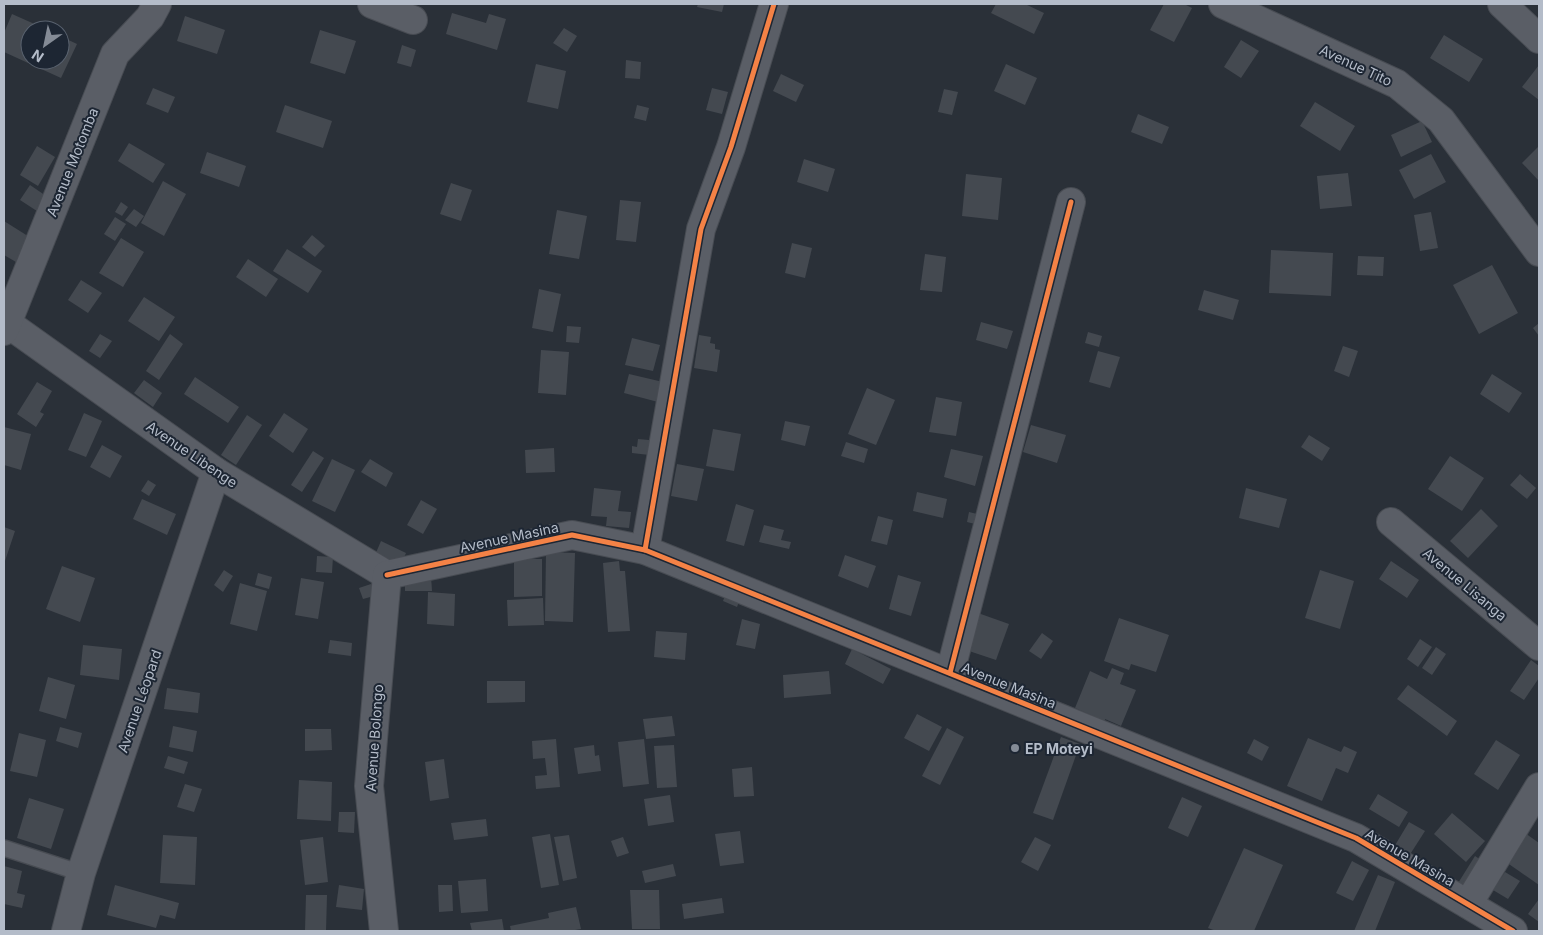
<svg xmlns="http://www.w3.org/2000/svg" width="1543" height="935" viewBox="0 0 1543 935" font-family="Inter,sans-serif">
<rect width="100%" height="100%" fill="#2a3038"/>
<g fill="#444950">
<path d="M698,4H724L722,12L697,7Z"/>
<path d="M996,4H1025L1044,13L1034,34L991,13Z"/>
<path d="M1164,4H1184L1192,8L1174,42L1150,30Z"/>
<path d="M452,13L486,23L489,14L506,19L497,50L446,34Z"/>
<path d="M12,14L48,30H30V60H60V36L77,44L61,78L4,52V33Z"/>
<path d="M185,16L225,30L217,54L177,41Z"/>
<path d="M564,28L577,36L567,52L553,43Z"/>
<path d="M320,30L356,41L345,74L310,63Z"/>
<path d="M1444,35L1483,59L1469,82L1430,58Z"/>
<path d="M1241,40L1259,51L1241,78L1224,67Z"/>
<path d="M402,45L416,50L411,67L397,63Z"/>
<path d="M626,60L641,62L640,79L625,78Z"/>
<path d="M536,64L566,71L558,109L527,102Z"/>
<path d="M1006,64L1037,78L1025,105L994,91Z"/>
<path d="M1539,65V100L1522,87Z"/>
<path d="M781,74L804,85L796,102L773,91Z"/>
<path d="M153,88L175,97L168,113L146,104Z"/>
<path d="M712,88L728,92L722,114L706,110Z"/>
<path d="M944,89L958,92L952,115L938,112Z"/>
<path d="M1315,102L1355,126L1340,151L1300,126Z"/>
<path d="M285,105L332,121L323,148L276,132Z"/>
<path d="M637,105L649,108L646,121L634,118Z"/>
<path d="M1138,114L1169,127L1162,144L1131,132Z"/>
<path d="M1422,121L1432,142L1401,157L1391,135Z"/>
<path d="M129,143L165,164L153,183L118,161Z"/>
<path d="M37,146L55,157L38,186L20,175Z"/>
<path d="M1539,146V181L1522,163Z"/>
<path d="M207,152L246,166L239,187L200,173Z"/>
<path d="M1431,154L1446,182L1414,199L1399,170Z"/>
<path d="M804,159L835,169L828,192L797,182Z"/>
<path d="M1348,173L1352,206L1320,209L1317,176Z"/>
<path d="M966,174L1002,178L998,220L962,216Z"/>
<path d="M163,181L186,194L164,236L141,223Z"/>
<path d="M451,183L472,190L461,221L440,214Z"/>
<path d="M30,185L52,200L43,215L20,200Z"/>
<path d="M620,200L641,202L636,242L616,240Z"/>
<path d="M121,202L128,207L122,216L115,212Z"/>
<path d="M134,209L144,216L136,227L125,220Z"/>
<path d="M557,210L587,216L579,259L549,254Z"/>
<path d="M1431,212L1438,248L1420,251L1414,215Z"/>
<path d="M115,217L126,224L115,241L104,234Z"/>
<path d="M4,221L31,238L16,262L4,255Z"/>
<path d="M312,235L325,246L315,257L302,247Z"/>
<path d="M121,238L144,252L123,287L99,273Z"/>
<path d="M792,243L812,248L805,278L785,273Z"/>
<path d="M287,249L322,271L308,293L273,271Z"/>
<path d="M1271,250L1333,253L1331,296L1269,293Z"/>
<path d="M925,254L946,257L942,292L920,290Z"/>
<path d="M1358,256L1384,257L1383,276L1357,275Z"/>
<path d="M248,259L278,279L266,297L236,277Z"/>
<path d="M1492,265L1518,313L1479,334L1453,285Z"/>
<path d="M81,280L102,293L88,313L68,300Z"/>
<path d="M539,289L561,294L553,332L532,328Z"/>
<path d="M1204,290L1239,300L1233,320L1198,310Z"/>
<path d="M144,297L175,317L159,341L128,321Z"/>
<path d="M981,322L1013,331L1007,349L976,340Z"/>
<path d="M1539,323V336L1533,328Z"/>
<path d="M567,326L581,327L579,343L566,342Z"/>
<path d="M1088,332L1102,336L1099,347L1085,343Z"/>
<path d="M100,334L112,341L100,358L89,351Z"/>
<path d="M170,334L183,344L159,380L146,371Z"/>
<path d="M699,335L711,337L710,343L715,344V349L720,350L717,372L694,368Z"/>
<path d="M632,338L660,345L653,371L625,365Z"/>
<path d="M1343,346L1358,351L1349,377L1334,371Z"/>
<path d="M541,350L569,352L566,395L538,393Z"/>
<path d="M1098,351L1120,357L1110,388L1089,382Z"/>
<path d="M629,374L663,382L658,402L624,393Z"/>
<path d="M1492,374L1522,393L1509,413L1480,394Z"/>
<path d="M195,377L239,407L228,423L184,394Z"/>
<path d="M144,380L162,393L153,407L134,393Z"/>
<path d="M37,382L52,391L40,412L44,414L36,427L17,414Z"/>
<path d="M867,388L895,400L876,445L848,434Z"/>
<path d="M936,397L962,402L956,436L929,432Z"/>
<path d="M84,413L102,421L86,457L68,450Z"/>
<path d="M284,413L308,429L293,453L269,436Z"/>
<path d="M247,415L262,425L236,465L221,455Z"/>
<path d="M785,421L810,426L805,446L781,440Z"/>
<path d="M1031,425L1066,435L1057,463L1023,452Z"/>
<path d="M4,427L31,434L21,470L4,465Z"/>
<path d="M713,429L741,434L734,471L706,466Z"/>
<path d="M1309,435L1330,448L1322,461L1301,447Z"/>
<path d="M638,439L660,441L658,456L632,453V446L637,447Z"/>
<path d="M846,442L868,449L864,463L841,456Z"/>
<path d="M102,445L122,456L110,478L90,467Z"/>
<path d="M554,448L555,472L526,473L525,450Z"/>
<path d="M951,449L983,456L975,486L944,477Z"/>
<path d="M313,451L324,458L302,492L291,485Z"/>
<path d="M1450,456L1484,478L1462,511L1428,489Z"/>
<path d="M332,459L355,470L335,512L312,501Z"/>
<path d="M370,459L393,473L386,487L361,472Z"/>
<path d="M677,464L704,469L697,501L671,496Z"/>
<path d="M1520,474L1536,488L1527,499L1510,485Z"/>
<path d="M148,480L156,485L149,496L141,491Z"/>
<path d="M594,488L621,491L618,511L631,512L629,528L606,526L607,517L591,516Z"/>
<path d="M1246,488L1287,499L1279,528L1239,518Z"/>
<path d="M917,492L947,499L943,518L913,511Z"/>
<path d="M142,499L176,514L167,535L133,519Z"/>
<path d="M421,500L437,509L423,534L407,525Z"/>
<path d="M736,504L754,510L744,546L726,541Z"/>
<path d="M1481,509L1498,526L1468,558L1450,541Z"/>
<path d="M969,512L981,515L979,525L967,522Z"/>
<path d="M878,516L893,520L887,545L871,541Z"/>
<path d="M764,525L784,530L781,540L791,542L789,549L759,542Z"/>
<path d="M4,527L15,531L4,564Z"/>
<path d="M381,541L406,553L400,566L375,555Z"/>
<path d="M546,552L575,553L573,622L545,621Z"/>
<path d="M845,555L876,566L868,588L838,576Z"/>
<path d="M317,556L333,557L332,573L316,572Z"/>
<path d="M514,559H542V596L514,597Z"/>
<path d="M619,561L620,571H625L630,631L608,632L603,563Z"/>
<path d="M1391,561L1419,580L1407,598L1379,579Z"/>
<path d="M62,566L95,578L80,622L46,609Z"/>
<path d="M224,570L233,576L223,592L214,585Z"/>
<path d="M1320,570L1354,581L1340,629L1305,618Z"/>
<path d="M258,573L272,577L269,589L255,585Z"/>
<path d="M898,575L921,582L911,616L889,609Z"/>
<path d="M405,576H431L432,591H405Z"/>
<path d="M301,578L324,582L318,619L295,615Z"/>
<path d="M240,583L267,591L257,631L230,624Z"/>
<path d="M371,584L374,596L363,599L359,588Z"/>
<path d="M728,588L742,594L737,607L723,601Z"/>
<path d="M428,592L455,594L454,626L427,624Z"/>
<path d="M543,598L544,625L508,626L507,600Z"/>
<path d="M978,613L1009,624L996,660L966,650Z"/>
<path d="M1119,618L1169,635L1156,672L1131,664L1129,670L1104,661Z"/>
<path d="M742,619L760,624L755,649L736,645Z"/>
<path d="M656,631L687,633L685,660L654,657Z"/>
<path d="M1042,633L1053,641L1041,659L1029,651Z"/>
<path d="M1420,639L1432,647L1418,667L1407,659Z"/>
<path d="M330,640L352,643L351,656L328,653Z"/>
<path d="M83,645L122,649L119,680L80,675Z"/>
<path d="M1436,647L1446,654L1432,675L1422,668Z"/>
<path d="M852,649L891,669L883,684L845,664Z"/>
<path d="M1531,660L1539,666V678L1524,700L1510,691Z"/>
<path d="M1112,668L1124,673L1120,684L1136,690L1121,726L1105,719V721L1075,708L1090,671L1107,679Z"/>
<path d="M829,671L831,694L784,698L783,675Z"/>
<path d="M48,677L75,685L66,719L39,711Z"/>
<path d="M487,681H525V702L487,703Z"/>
<path d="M1408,685L1457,721L1447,736L1397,699Z"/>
<path d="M167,688L200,693L198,713L164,709Z"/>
<path d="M917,714L942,727L929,751L904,738Z"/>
<path d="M672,716L675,736L646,739L643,719Z"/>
<path d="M173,726L197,731L193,752L169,747Z"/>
<path d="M60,727L82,733L78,748L56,741Z"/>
<path d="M947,728L964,737L940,785L922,776Z"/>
<path d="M305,729H331L332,750L305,751Z"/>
<path d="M19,733L46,740L37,777L10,771Z"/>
<path d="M1061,737L1080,744L1053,820L1033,813Z"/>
<path d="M1308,738L1341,752L1344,746L1357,752L1348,773L1336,768L1322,801L1287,786Z"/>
<path d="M556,739L560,787L536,789L535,776L547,775L545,758L533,759L532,741Z"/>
<path d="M644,739L649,784L623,787L618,742Z"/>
<path d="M1254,739L1269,747L1262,761L1247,753Z"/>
<path d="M1496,740L1520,755L1498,790L1474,774Z"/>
<path d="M594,745L595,756L599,755L601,771L578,774L574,748Z"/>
<path d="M674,745L677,787L657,788L654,746Z"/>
<path d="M168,756L188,762L184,774L164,768Z"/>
<path d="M444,759L449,798L430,801L425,762Z"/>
<path d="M752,767L754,796L734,797L732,769Z"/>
<path d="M299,780L332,782L331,821L297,819Z"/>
<path d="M185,784L202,789L194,812L177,807Z"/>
<path d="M1378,794L1408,812L1399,827L1369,809Z"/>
<path d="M670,795L674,822L648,826L644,799Z"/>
<path d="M1182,797L1202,806L1188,837L1168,828Z"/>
<path d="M29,798L64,809L51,849L17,838Z"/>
<path d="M339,812H355L354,833L338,832Z"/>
<path d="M1452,813L1485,841L1466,862L1434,834Z"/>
<path d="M486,819L488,836L454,840L451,823Z"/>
<path d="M1409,822L1425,831L1409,856L1394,847Z"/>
<path d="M740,831L744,863L720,866L715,834Z"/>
<path d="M1525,833L1539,843V885L1506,862Z"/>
<path d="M550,834L559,885L541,888L532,837Z"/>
<path d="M163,835L197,837L195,885L160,883Z"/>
<path d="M569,835L577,878L563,881L554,837Z"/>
<path d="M323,837L328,882L305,885L300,840Z"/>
<path d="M623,837L629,853L617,857L611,841Z"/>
<path d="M1035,837L1051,845L1038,871L1021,862Z"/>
<path d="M1244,848L1283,865L1254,931H1216L1208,928Z"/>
<path d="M1475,856L1484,862L1464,894L1455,888Z"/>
<path d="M1352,861L1369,870L1353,901L1336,893Z"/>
<path d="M673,864L676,876L645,883L642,871Z"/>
<path d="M4,866L22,871L17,893L25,895L22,908L4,904Z"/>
<path d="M1505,872L1520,881L1508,899L1493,890Z"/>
<path d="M1378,875L1395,882L1375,931H1354Z"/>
<path d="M486,879L488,911L461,913L458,881Z"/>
<path d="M115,885L179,903L175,919L160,915L156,928L107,915Z"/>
<path d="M339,885L364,889L362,910L336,907Z"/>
<path d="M438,885H452L453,911L439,912Z"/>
<path d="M630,890H659L660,929H632Z"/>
<path d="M306,895H327L326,931H305Z"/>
<path d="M722,898L724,913L684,919L682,904Z"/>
<path d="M1539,899V922L1528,914Z"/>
<path d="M576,907L581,929L569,931H511L510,926L549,918L548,913Z"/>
<path d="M502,919L504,931H472L470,923Z"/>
</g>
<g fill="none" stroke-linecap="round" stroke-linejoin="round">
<g stroke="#484c53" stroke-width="18">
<path id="lane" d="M4,848L81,873"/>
</g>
<g stroke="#484c53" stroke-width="30">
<g id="street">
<path d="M372,4L413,20"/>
<path d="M1223,4L1397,84L1441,120L1539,252"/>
<path d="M1502,4L1539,39"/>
<path d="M4,321L216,472L387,575"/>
<path d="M4,331L115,54L150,17L157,4"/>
<path d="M1391,522L1539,646"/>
<path d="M645,550L701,229L731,147L774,4"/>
<path d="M387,575L572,535L645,550L1356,838L1513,931"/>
<path d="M950,673L1071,202"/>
<path d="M1468,904L1539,787"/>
<path d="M66,931L81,873L216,472"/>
<path d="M384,931L369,786L387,575"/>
</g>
</g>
<use href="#lane" stroke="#5a5e66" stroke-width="15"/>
<use href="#street" stroke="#5a5e66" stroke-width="28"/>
<g stroke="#1d2633" stroke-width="8">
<g id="cycleway">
<path d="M645,550L701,229L731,147L774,4"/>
<path d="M387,575L572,535L645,550L1356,838L1513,931"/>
<path d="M950,673L1071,202"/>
</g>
</g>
<use href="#cycleway" stroke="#f48246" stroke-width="5"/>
</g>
<circle fill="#848b96" stroke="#1d2633" stroke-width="2" cx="1015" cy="748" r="5"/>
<g text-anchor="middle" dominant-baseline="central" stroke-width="4" stroke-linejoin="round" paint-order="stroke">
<g font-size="14" fill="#b4bcc9" stroke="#1d2633">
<text transform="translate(1356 65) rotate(25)">Avenue Tito</text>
<text transform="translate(72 162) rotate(-68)">Avenue Motomba</text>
<text transform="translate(192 454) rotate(34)">Avenue Libenge</text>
<text transform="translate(509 537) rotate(-12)">Avenue Masina</text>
<text transform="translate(1465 584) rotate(40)">Avenue Lisanga</text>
<text transform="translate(1009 685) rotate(22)">Avenue Masina</text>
<text transform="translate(139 701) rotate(-71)">Avenue Léopard</text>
<text transform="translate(374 738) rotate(-86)">Avenue Bolongo</text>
<text transform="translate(1410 857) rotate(30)">Avenue Masina</text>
</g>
<g font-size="14" font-weight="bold" fill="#b4bcc9" stroke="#1d2633" text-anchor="start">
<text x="1025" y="748">EP Moteyi</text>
</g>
</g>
<rect width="1543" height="935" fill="none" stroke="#b4bcc9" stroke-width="10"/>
<g transform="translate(45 45) rotate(213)"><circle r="24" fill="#1d2633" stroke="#59626f"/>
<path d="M0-4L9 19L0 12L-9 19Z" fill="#848b96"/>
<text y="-8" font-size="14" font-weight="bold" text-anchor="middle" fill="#b4bcc9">N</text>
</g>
</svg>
